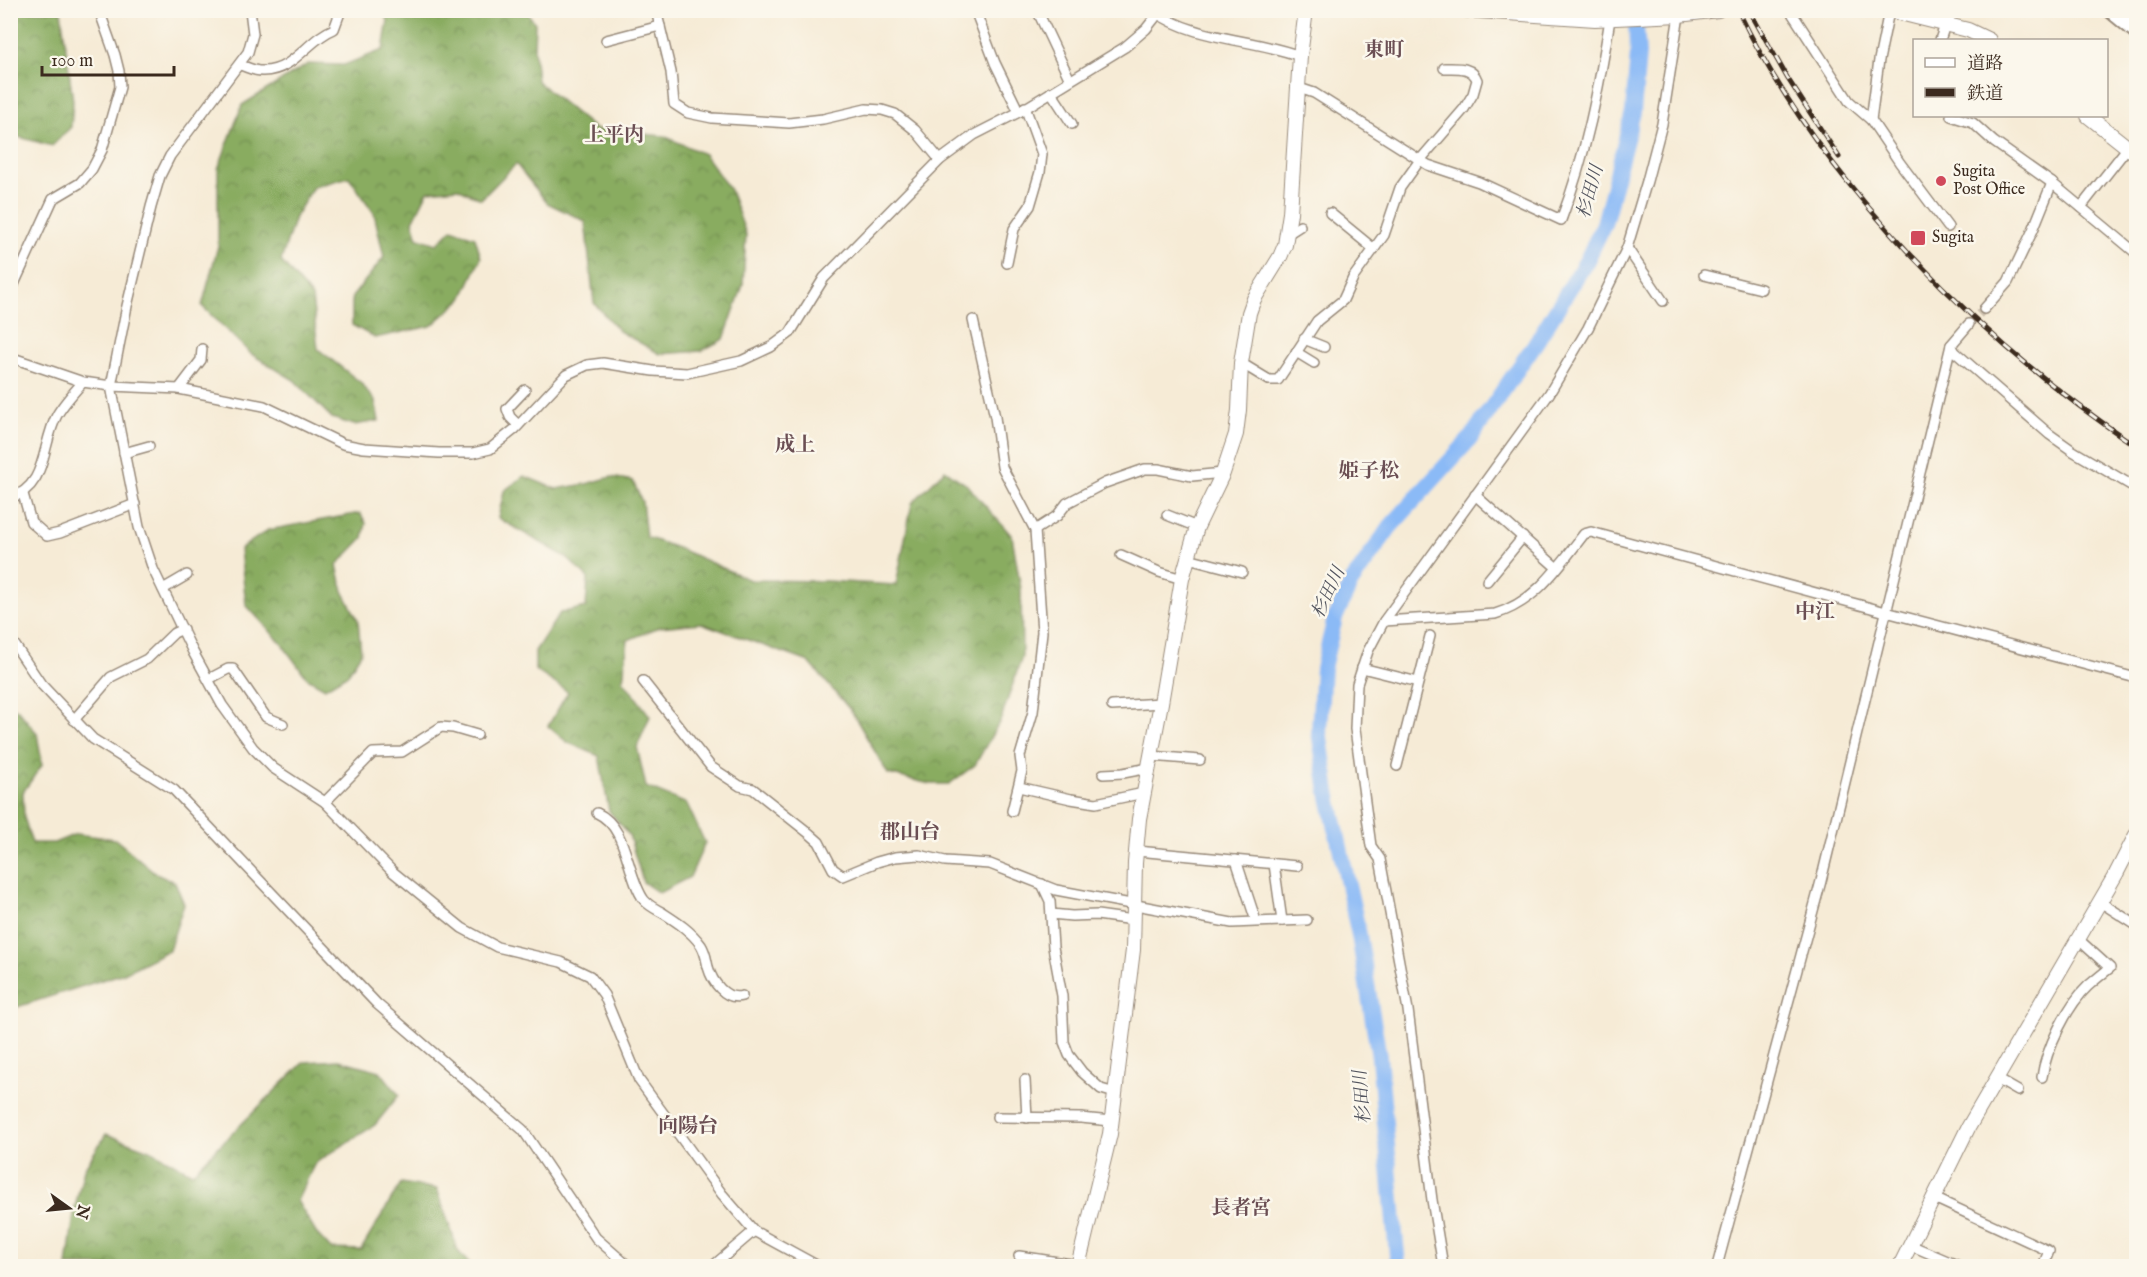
<svg xmlns="http://www.w3.org/2000/svg" width="2147" height="1277" viewBox="0 0 2147 1277" font-family="'IM FELL English','Noto Serif JP',serif">
<defs>
<pattern id="forest-crowns" width="20" height="18" patternUnits="userSpaceOnUse" patternTransform="scale(1.5)"><rect width="20" height="18" fill="#89ac60"/><path d="M2 6a3 3 0 1 1 6 0M12 15a3 3 0 1 1 6 0" fill="none" stroke="#718c4f"/></pattern>
</defs>
<rect width="100%" height="100%" fill="#fbf7ec"/>
<filter id="ink" filterUnits="userSpaceOnUse"><feTurbulence type="fractalNoise" baseFrequency=".0167" numOctaves="2"/><feDisplacementMap in="SourceGraphic" scale="12" xChannelSelector="R" yChannelSelector="G"/><feConvolveMatrix kernelMatrix="1 2 1 2 8 2 1 2 1" color-interpolation-filters="sRGB"/></filter>
<filter id="wash" filterUnits="userSpaceOnUse"><feTurbulence type="fractalNoise" baseFrequency=".008" numOctaves="4" result="noise"/><feDisplacementMap in="SourceGraphic" scale="24" xChannelSelector="R" yChannelSelector="G"/><feGaussianBlur stdDeviation="1.35" result="paint"/><feColorMatrix in="noise" values="0 0 0 0 0 0 0 0 0 0 0 0 0 0 0 0 0 1.4 0 .05"/><feComposite in="paint" operator="in"/></filter>
<g filter="url(#wash)">
<rect width="100%" height="100%" fill="#f6ebd6"/>
<g fill="url(#forest-crowns)" stroke="#626b3f" stroke-width="1.5">
<path d="M10,11H61L73,101L71,127L52,146L11,135Z"/>
<path d="M380,11H526L535,23L534,48L537,81L596,130L664,136L704,154L730,190L746,234L743,285L724,339L701,351L660,354L619,331L594,303L585,221L547,203L516,164L481,199L458,188L428,191L413,221L418,238L437,244L452,229L475,237L481,258L462,299L431,326L375,338L352,325V297L384,257L374,213L349,177L313,187L295,217L281,261L312,297L318,349L360,382L375,401L379,421L354,425L332,418L294,380L251,354L202,306L218,246V169L242,105L308,64L344,65L383,50L388,20Z"/>
<path d="M945,470L967,485L1012,536L1021,589L1022,657L1001,719L975,765L949,784H930L888,774L852,712L809,662L701,623L659,627L628,640L623,680L650,716L637,747L646,787L687,804L705,843L690,877L659,893L643,882L629,835L609,811L599,756L567,742L548,726L568,692L535,670V651L560,613L586,607L588,578L566,557L498,518L504,491L524,476L556,489L586,484L611,477L633,481L642,502L646,537L680,549L750,580L826,581L896,585L912,503Z"/>
<path d="M360,513L366,523L363,538L337,565L343,591L358,620L361,653L348,674L325,688L307,678L281,643L246,605L240,549L268,530Z"/>
<path d="M11,707L17,709L37,733L42,765L23,792L24,817L32,843H54L76,834L115,839L158,875L175,882L184,904L169,950L124,973L11,1009Z"/>
<path d="M339,1060L380,1071L399,1095L375,1125L315,1163L297,1201L316,1233L331,1249L361,1250L401,1183L437,1189L458,1251L471,1266H67L75,1207L84,1169L106,1134L152,1151L192,1173L304,1062Z"/>
</g>
<g fill="none" stroke-linecap="round" stroke-linejoin="round">
<path stroke="#8bbaf6" stroke-width="16" d="M1398,1266L1379,1057L1359,935L1328,792L1319,731L1323,668L1335,618L1351,583L1390,527L1470,439L1537,341L1587,260L1604,224L1633,112L1638,54L1635,10"/>
</g>
</g>
<g filter="url(#ink)">
<g fill="none" stroke-linecap="round" stroke-linejoin="round">
<path stroke="#d1c4b1" stroke-width="9" stroke-dasharray="9 4.5" stroke-linecap="butt" d="M1969,324L1984,309"/>
<g stroke="#988a7a" stroke-width="12">
<g id="street">
<path d="M250,10L253,34L248,52L170,156L160,176L151,207L127,306L111,386L139,527L153,569L193,652L222,705L253,748L273,768L325,802L393,872L462,928L497,947L561,962L590,976L604,995L639,1080L722,1194L754,1231L818,1266"/>
<path d="M656,10L671,72L674,104L688,113L712,118L789,123L823,119L866,109L882,110L895,114L915,130L940,160"/>
<path d="M975,10L995,63L1019,112"/>
<path d="M1037,10L1070,80"/>
<path d="M1152,10C1195,41 1252,38 1300,56"/>
<path d="M1790,10L1849,101L1871,120L1900,163L1948,227"/>
<path d="M606,40L660,26"/>
<path d="M1940,40L1945,25"/>
<path d="M240,65C247,67 256,72 263,71C294,71 308,39 334,29L341,10"/>
<path d="M1299,88L1314,93L1428,165L1479,182L1561,220C1586,155 1599,88 1610,19"/>
<path d="M1051,92L1072,124"/>
<path d="M1951,116L1973,123L1994,142L2052,183L2136,253"/>
<path d="M1871,120L1879,60L1889,11"/>
<path d="M2081,207L2128,147"/>
<path d="M1330,213L1374,249"/>
<path d="M1286,235L1300,226"/>
<path d="M1627,248L1663,301"/>
<path d="M1007,263L1014,229L1030,206L1040,172L1042,154L1025,107"/>
<path d="M1704,275L1761,289"/>
<path d="M10,293L53,199L80,183L92,169L102,150L120,87L119,71L115,55L99,10"/>
<path d="M1984,309L2008,282L2033,230L2052,183"/>
<path d="M973,320L995,417L1002,467L1035,530L1042,632L1033,712L1020,756L1022,771L1012,811"/>
<path d="M1304,339L1324,347"/>
<path d="M1951,345L1955,352L2049,434L2073,451L2136,488"/>
<path d="M1296,352L1314,363"/>
<path d="M10,357L83,382"/>
<path d="M1241,363L1269,380H1278L1317,321L1343,300L1353,278L1384,235L1400,188L1420,160L1464,109L1473,94L1477,80C1472,66 1457,68 1444,68"/>
<path d="M179,389L201,360L202,349"/>
<path d="M518,425L510,417L507,409L525,390"/>
<path d="M124,453L149,446"/>
<path d="M23,494L31,522L47,536L60,533L135,504"/>
<path d="M1475,495L1557,568"/>
<path d="M10,498C48,486 41,445 57,415C64,403 74,392 83,382L111,386L179,389L264,406L343,444L364,448L439,453H473L490,449L515,429L566,375L587,365L603,363L653,371L687,373L741,361L771,347L790,333L824,278L940,160L974,135L1019,112L1125,47L1146,29L1161,10"/>
<path d="M1167,515L1197,527"/>
<path d="M1035,530L1057,516L1067,503L1105,483L1145,469H1158L1192,476L1223,473"/>
<path d="M1121,555L1159,572L1182,579"/>
<path d="M1188,558L1242,572"/>
<path d="M1487,581L1523,537"/>
<path d="M163,589L187,575"/>
<path d="M1384,621L1549,394L1588,328L1627,248L1647,181L1662,124L1679,15"/>
<path d="M10,638L41,684L93,739L174,790L377,1004L523,1130L596,1238L628,1266"/>
<path d="M1362,668L1418,682"/>
<path d="M209,679L228,669H233L266,717L283,724"/>
<path d="M643,681L711,767L740,786L753,789L810,834L819,842L833,869L843,876L877,862L895,857L919,855L945,861L990,864L1056,890L1232,923L1307,920"/>
<path d="M1112,706L1161,703"/>
<path d="M74,720L111,677L147,659L174,633L183,629"/>
<path d="M1151,756L1200,760"/>
<path d="M1397,766L1430,636"/>
<path d="M1103,774L1123,773L1149,768"/>
<path d="M1019,787L1071,799L1096,803L1144,793"/>
<path d="M325,802L373,753L402,752L441,727L453,728L477,735"/>
<path d="M597,813C628,827 626,875 644,900C649,906 656,909 663,913C677,922 691,931 701,945C706,953 706,959 708,967C712,981 725,1001 742,996"/>
<path d="M1137,851L1297,866"/>
<path d="M1236,860L1256,921"/>
<path d="M1274,864L1282,921"/>
<path d="M1042,884L1050,901L1053,947L1062,996L1064,1042L1069,1055L1082,1072L1101,1089L1115,1093"/>
<path d="M2100,902L2136,925"/>
<path d="M1051,914L1072,916L1097,915L1133,920"/>
<path d="M2042,1077C2046,1049 2067,1006 2088,986C2095,980 2102,974 2110,968L2078,939"/>
<path d="M1997,1079L2018,1091"/>
<path d="M1025,1080L1027,1118"/>
<path d="M997,1117L1081,1118L1111,1121"/>
<path d="M1932,1197L2049,1251L2043,1266"/>
<path d="M1910,1245L1959,1266"/>
<path d="M1019,1256L1078,1265"/>
<path d="M713,1266L754,1231"/>
<path d="M1443,1266L1432,1200L1408,1010L1380,859L1371,846L1355,729L1357,684L1368,651L1384,621L1495,614C1536,602 1559,566 1584,534L1591,532L1886,612L2136,678"/>
<path d="M1717,1266L1821,881L1951,345L1969,324"/>
</g>
</g>
<g stroke="#988a7a" stroke-width="16">
<g id="secondary">
<path d="M1464,10L1595,19L1679,15L1718,10"/>
<path d="M1888,10L1968,30L1989,40"/>
<path d="M2088,116L2136,154"/>
<path d="M1078,1266L1110,1134L1133,950L1135,863L1139,819L1161,703L1182,579L1197,527L1223,473L1236,434L1239,410L1241,363L1249,313L1254,299L1280,257L1285,245L1290,213L1300,56L1306,10"/>
<path d="M1900,1266L1968,1128L2116,874L2136,835"/>
</g>
</g>
<g stroke="#988a7a" stroke-width="20">
<g id="highway">
<path d="M2112,10L2136,30"/>
<path d="M2131,10L2136,15"/>
</g>
</g>
<use href="#street" stroke="#fff" stroke-width="9"/>
<use href="#secondary" stroke="#fff" stroke-width="14"/>
<use href="#highway" stroke="#fff" stroke-width="16"/>
<g stroke="#3b2a1e" stroke-width="5">
<g id="rail">
<path d="M1738,10C1820,181 1980,342 2136,446"/>
<path d="M1749,10L1788,79L1839,157"/>
</g>
</g>
<use href="#rail" stroke="#fbf7ec" stroke-width="3" stroke-dasharray="9" stroke-linecap="butt"/>
</g>
</g>
<g fill="#d1495b" stroke="#fbf7ec" stroke-width="2">
<circle cx="1941" cy="181" r="6"/>
<rect x="1910" y="230" width="16" height="16" rx="3"/>
</g>
<g text-anchor="middle" dominant-baseline="central" stroke-width="5" stroke-linejoin="round" paint-order="stroke">
<g font-size="16" fill="#3b2a1e" stroke="#fbf7ec" text-anchor="start">
<text x="1953" y="172">Sugita<tspan x="1953" dy="18">Post Office</tspan></text>
<text x="1932" y="238">Sugita</text>
</g>
<g font-size="18" font-style="italic" fill="#53555f" stroke="#fbf7ec">
<text transform="translate(1591 192) rotate(-74)">杉田川</text>
<text transform="translate(1329 593) rotate(-65)">杉田川</text>
<text transform="translate(1363 1097) rotate(-95)">杉田川</text>
</g>
<g font-size="20" font-weight="bold" fill="#6b4f54" stroke="#fbf7ec">
<text x="1384" y="50">東町</text>
<text x="614" y="135">上平内</text>
<text x="795" y="445">成上</text>
<text x="1369" y="471">姫子松</text>
<text x="1815" y="612">中江</text>
<text x="910" y="832">郡山台</text>
<text x="688" y="1126">向陽台</text>
<text x="1241" y="1208">長者宮</text>
</g>
</g>
<rect width="2147" height="1277" fill="none" stroke="#fbf7ec" stroke-width="36"/>
<rect x="1913" y="39" width="195" height="78" fill="#fbf7ec" stroke="#aea59a" stroke-width="1.5"/>
<rect x="1925" y="58" width="30" height="9" fill="#ffffff" stroke="#aea59a" stroke-width="1.5"/>
<text x="1967" y="69" font-size="18" fill="#3b2a1e">道路</text>
<rect x="1925" y="88" width="30" height="9" fill="#3b2a1e" stroke="#aea59a" stroke-width="1.5"/>
<text x="1967" y="99" font-size="18" fill="#3b2a1e">鉄道</text>
<g transform="translate(69 1208) rotate(105)" stroke="#fbf7ec" stroke-width="4.5" paint-order="stroke">
<path d="M0-4.5L10 22L0 15L-10 22Z" fill="#3b2a1e"/>
<text y="-9" font-size="16" font-weight="bold" text-anchor="middle" fill="#3b2a1e">N</text>
</g>
<path d="M42 66v9h132v-9" fill="none" stroke="#3b2a1e" stroke-width="3"/>
<text x="51" y="66" font-size="18" fill="#3b2a1e" stroke="#fbf7ec" stroke-width="4.5" paint-order="stroke">100 m</text>
</svg>
